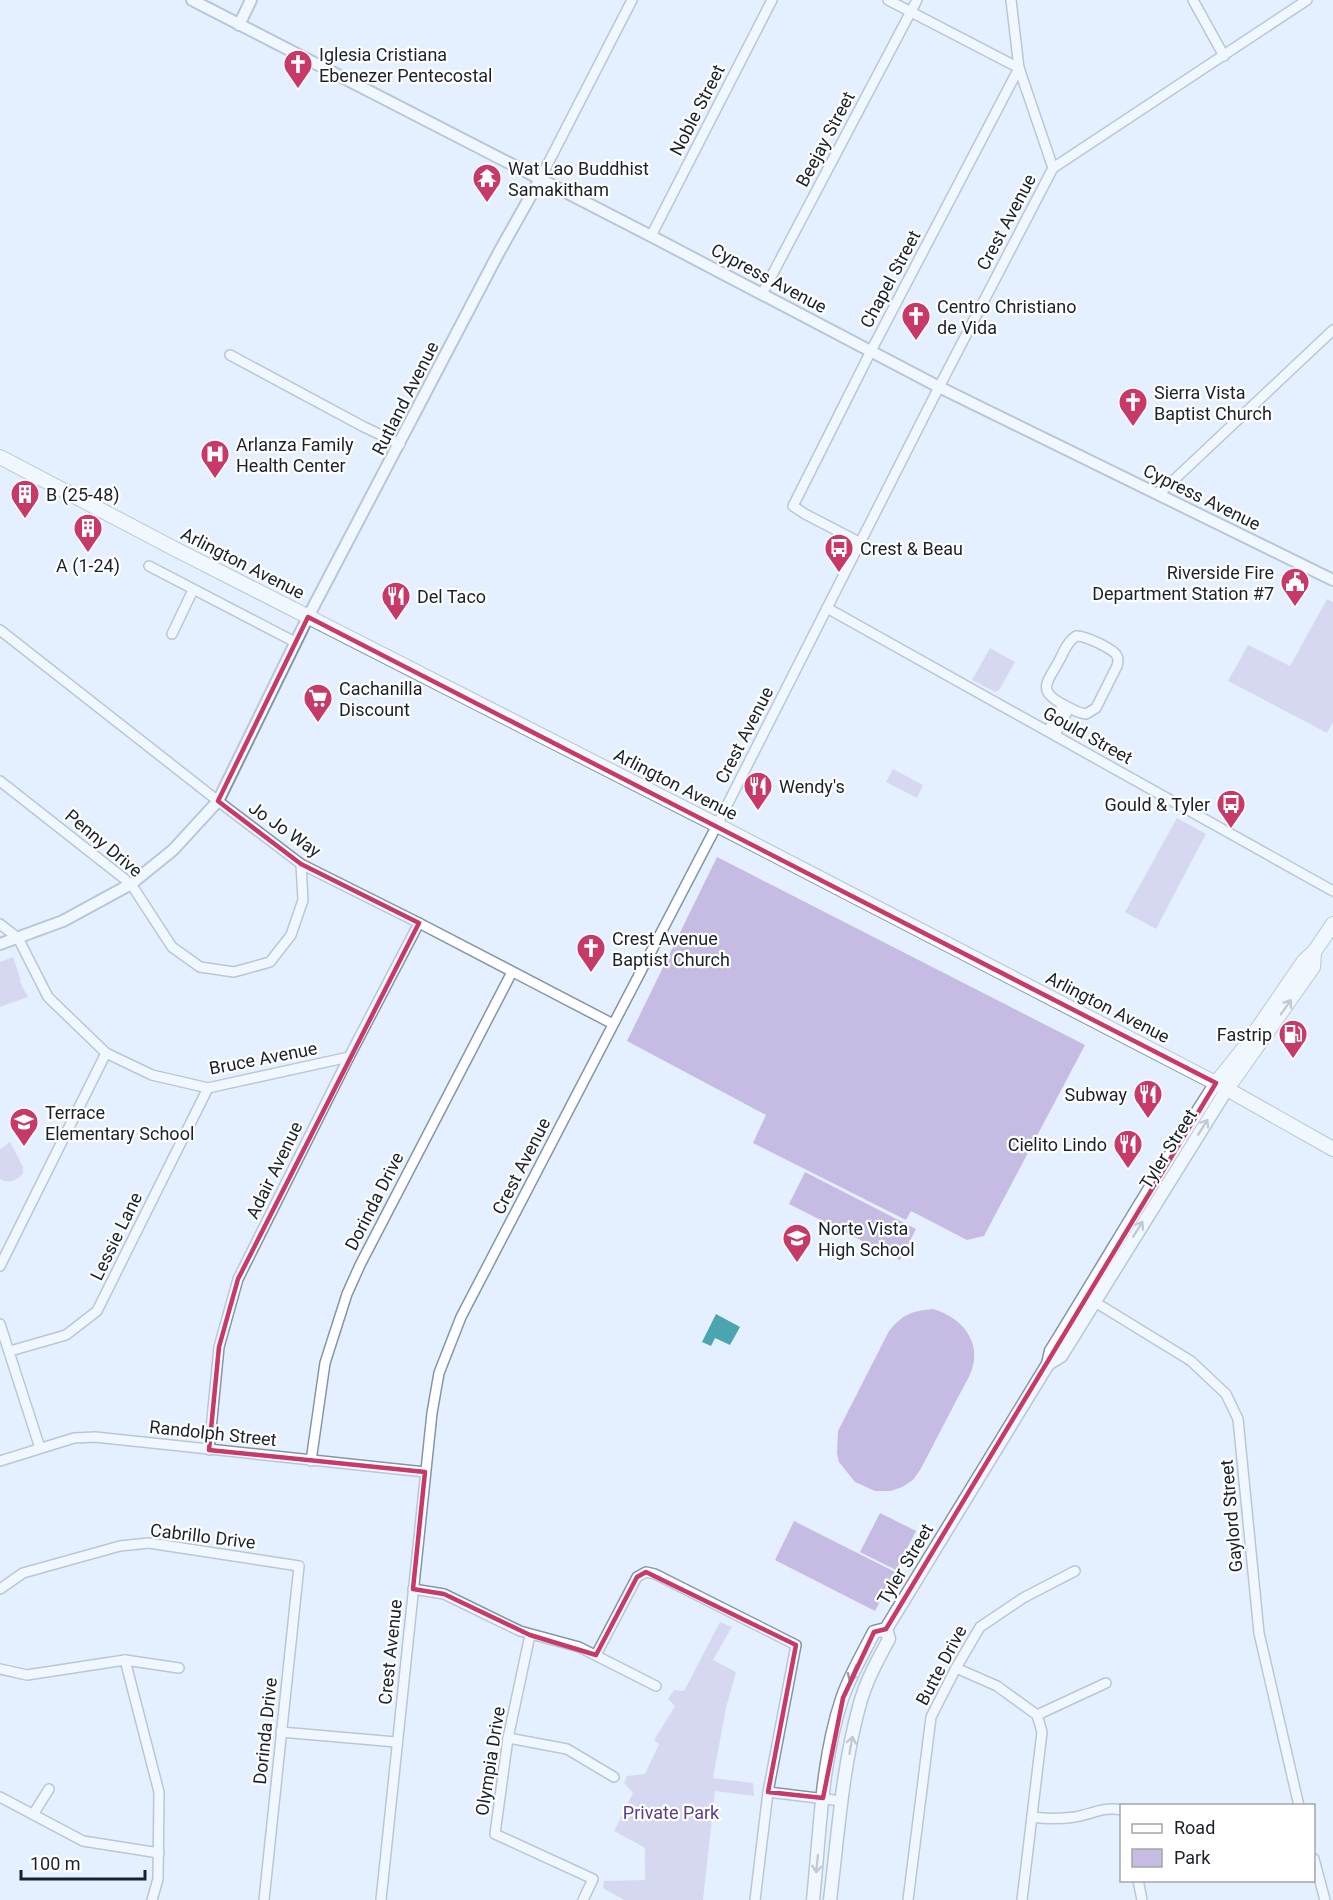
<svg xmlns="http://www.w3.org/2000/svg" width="1333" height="1900" viewBox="0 0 1333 1900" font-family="Roboto,sans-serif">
<rect width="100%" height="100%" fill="#e4f0ff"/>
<g fill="#c6bbe2">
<path d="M1327,599L1333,602V722L1327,733L1228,681L1248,645L1290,666Z"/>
<path d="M990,648L1015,662L999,690L995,692L972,680Z"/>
<path d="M893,769L923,785L917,798L886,782Z"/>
<path d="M1177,818L1206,834L1156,929L1125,912Z"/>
<path d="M717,857L1085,1045L984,1236L967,1240L911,1211L906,1220L753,1143L766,1115L627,1041Z"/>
<path d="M13,957L21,981L18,982H20L28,997L0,1007V962Z"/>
<path d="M10,1142L23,1167V1174C15,1181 9,1184 0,1179V1149Z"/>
<path d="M805,1172L916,1229L900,1260L789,1204Z"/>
<path d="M933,1309C961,1317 983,1342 971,1372C966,1384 958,1396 952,1409C941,1429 931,1450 920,1470L913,1480L902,1487L891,1491H875L855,1482L839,1462L837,1453L838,1431L889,1331C903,1314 912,1311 933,1309Z"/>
<path d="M880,1513L916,1531L896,1570L860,1552Z"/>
<path d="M794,1521L895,1572L875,1611L775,1560Z"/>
<path d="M720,1622L732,1627L713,1660L736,1672L726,1708L713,1778L753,1783L754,1796L715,1791L703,1900H624L603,1888L604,1881L645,1880V1848L614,1831L633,1793L624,1783L627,1776L645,1774L659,1744L654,1740L675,1706L668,1699L674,1690L684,1691Z"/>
</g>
<path fill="#4aa5b0" d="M716,1314L740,1327L730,1345L715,1338L711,1346L702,1342Z"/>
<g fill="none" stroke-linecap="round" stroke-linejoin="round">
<g stroke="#8295ab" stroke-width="12">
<g id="minor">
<path d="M888,0L1019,68"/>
<path d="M1011,0L1019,68L1053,168"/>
<path d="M1193,0L1224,56"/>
<path d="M540,179L632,0"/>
<path d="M651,236L772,0"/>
<path d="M762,294L917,0"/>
<path d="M230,355L364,427L400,444"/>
<path d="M1159,494L1333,330"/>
<path d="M861,543L805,514L793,506L871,351L1019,68"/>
<path d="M149,566L295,642"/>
<path d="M827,608L1333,891"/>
<path d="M0,630L218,801L301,864L419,923L613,1024"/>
<path d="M172,634L193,590"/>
<path d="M1076,636C1084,635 1114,649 1117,656C1119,660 1118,663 1117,666L1096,708L1086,714C1078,713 1071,709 1064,705C1035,690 1048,682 1060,659C1064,651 1068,641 1076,636Z"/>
<path d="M1048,731L1063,705"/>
<path d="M1055,735L1069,708"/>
<path d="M0,781L131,884L172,947L200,967L234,972L270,962L291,935L303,900L301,864"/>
<path d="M0,924L18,938L48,997L106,1053L152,1075L208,1088L349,1057"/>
<path d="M0,1266L106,1053"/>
<path d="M1090,1299L1191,1361L1226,1394L1238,1419L1259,1633L1299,1806"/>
<path d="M0,1324L40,1448"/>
<path d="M10,1351L66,1335L97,1311L208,1088"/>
<path d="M209,1450L219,1347L238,1279L349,1057L419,923"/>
<path d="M0,1461L74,1438L95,1437L425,1472"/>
<path d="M311,1461L325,1363L347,1294L360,1265L512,972"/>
<path d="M0,1589L23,1573L120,1546L149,1543L299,1566L264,1900"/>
<path d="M413,1589L444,1594L520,1631L579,1647L656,1686"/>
<path d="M530,1635L508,1738L495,1834L593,1879L583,1900"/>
<path d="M596,1655L637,1577L646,1572L655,1574L796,1645L768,1792L755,1900"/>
<path d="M125,1660L159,1792L158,1879L152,1900"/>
<path d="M956,1668L997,1686L1037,1715L1042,1732L1022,1900"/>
<path d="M0,1669L27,1675L125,1660L179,1668"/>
<path d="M1037,1715L1106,1683"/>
<path d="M281,1732L396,1742"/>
<path d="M508,1738L567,1749L614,1777"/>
<path d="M768,1792L842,1801"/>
<path d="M0,1797L83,1841L159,1853"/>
<path d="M34,1813L49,1789"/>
<path d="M1032,1817C1046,1819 1061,1819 1075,1817C1092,1814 1105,1806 1122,1810"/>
<path d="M1314,1859L1325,1900"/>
<path d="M1138,1880L1142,1900"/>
<path d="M381,1900L432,1413L439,1373L461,1317L717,825L939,387L1053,168L1307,0"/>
<path d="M908,1900L931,1717L956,1668L980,1627L1023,1598L1075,1571"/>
</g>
</g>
<g stroke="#8295ab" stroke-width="14">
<g id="tertiary">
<path d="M192,0L651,236L939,387L1333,580"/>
<path d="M239,25L251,0"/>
<path d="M0,944L63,921L131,884L173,850L218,801L308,617L498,254L540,179"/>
</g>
</g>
<g stroke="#8295ab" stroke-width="15">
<g id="secondary">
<path d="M1048,1364L1061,1356L1227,1089"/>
<path d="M813,1900C820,1834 821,1762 842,1699C850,1675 863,1654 874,1632L886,1629L1048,1364L1051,1351C1106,1262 1159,1171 1216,1083"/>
<path d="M830,1900C838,1836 842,1769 859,1707C865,1683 877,1661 889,1639L886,1629"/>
</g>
</g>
<g stroke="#8295ab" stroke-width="16">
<g id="primary">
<path d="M0,457L175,549L717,825L1227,1089L1333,1149"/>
<path d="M1216,1083L1245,1047L1304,961L1314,952L1333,924"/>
<path d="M1227,1089L1313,967L1314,952"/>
</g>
</g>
<use href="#minor" stroke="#fff" stroke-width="9"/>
<use href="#tertiary" stroke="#fff" stroke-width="10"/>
<use href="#secondary" stroke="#fff" stroke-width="12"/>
<use href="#primary" stroke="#fff" stroke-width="14"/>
</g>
<defs><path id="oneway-shaft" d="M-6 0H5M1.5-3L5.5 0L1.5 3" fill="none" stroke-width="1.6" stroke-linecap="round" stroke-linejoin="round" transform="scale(1.5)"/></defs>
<g stroke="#989b9f">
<use href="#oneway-shaft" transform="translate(1286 1007) rotate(-55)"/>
<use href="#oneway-shaft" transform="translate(1203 1127) rotate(-58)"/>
<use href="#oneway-shaft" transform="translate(1138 1229) rotate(-58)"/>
<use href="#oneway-shaft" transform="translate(853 1673) rotate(114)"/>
<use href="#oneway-shaft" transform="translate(851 1745) rotate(-80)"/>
<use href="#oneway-shaft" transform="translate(817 1864) rotate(96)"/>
</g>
<path d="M0 0H1333V1900H0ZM308,617L1216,1083L886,1629L874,1632L843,1698L823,1798L768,1792L796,1645L646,1572L637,1577L596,1655L530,1635L444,1594L413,1589L425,1472L209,1450L219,1347L238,1279L419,923L301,864L218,801Z" fill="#e4f0ff" fill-opacity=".55" fill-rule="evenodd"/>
<path fill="none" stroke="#c73966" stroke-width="4.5" stroke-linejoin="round" d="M308,617L1216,1083L886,1629L874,1632L843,1698L823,1798L768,1792L796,1645L646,1572L637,1577L596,1655L530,1635L444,1594L413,1589L425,1472L209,1450L219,1347L238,1279L419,923L301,864L218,801Z"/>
<defs>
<g id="church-pin" transform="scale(1.5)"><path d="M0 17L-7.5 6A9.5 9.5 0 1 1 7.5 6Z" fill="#c73966" stroke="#fff"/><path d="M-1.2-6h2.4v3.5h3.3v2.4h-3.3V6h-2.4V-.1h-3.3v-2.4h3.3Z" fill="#fff"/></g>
<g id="temple-pin" transform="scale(1.5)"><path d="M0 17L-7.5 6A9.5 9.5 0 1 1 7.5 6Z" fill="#c73966" stroke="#fff"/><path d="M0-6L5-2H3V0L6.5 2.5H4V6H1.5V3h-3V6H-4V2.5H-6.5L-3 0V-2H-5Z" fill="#fff"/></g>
<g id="hospital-pin" transform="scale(1.5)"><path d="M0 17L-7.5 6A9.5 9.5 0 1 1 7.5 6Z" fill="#c73966" stroke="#fff"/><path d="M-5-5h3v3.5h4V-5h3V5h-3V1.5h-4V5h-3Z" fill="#fff"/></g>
<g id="building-pin" transform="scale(1.5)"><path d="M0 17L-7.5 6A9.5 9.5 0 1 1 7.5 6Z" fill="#c73966" stroke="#fff"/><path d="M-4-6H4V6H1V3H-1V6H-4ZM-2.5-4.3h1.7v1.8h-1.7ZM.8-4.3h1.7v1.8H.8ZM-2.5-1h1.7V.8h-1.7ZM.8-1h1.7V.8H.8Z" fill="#fff"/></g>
<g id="bus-pin" transform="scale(1.5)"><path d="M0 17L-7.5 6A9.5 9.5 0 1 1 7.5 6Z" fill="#c73966" stroke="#fff"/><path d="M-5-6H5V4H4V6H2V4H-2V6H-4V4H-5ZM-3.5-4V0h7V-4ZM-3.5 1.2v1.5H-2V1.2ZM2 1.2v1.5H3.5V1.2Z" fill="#fff"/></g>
<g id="civic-pin" transform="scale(1.5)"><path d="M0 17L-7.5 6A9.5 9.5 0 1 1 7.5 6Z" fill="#c73966" stroke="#fff"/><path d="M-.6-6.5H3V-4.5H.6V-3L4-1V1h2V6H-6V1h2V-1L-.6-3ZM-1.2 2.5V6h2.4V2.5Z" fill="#fff"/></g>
<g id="restaurant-pin" transform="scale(1.5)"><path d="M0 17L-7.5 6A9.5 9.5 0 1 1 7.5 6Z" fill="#c73966" stroke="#fff"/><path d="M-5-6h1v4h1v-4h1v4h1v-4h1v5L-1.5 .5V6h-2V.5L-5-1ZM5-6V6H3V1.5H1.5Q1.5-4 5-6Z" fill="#fff"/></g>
<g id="supermarket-pin" transform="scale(1.5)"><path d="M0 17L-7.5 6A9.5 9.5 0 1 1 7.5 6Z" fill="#c73966" stroke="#fff"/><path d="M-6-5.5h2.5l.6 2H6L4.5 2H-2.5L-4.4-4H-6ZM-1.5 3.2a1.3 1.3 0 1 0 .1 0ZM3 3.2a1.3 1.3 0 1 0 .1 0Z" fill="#fff"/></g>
<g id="fuel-pin" transform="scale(1.5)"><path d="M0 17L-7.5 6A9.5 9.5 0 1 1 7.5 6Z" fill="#c73966" stroke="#fff"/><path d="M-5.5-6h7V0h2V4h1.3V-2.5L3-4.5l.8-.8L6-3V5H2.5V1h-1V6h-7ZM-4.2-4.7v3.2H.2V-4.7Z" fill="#fff"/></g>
<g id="school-pin" transform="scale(1.5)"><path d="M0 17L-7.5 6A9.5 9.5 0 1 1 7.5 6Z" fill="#c73966" stroke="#fff"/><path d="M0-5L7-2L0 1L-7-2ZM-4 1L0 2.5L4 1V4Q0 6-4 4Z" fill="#fff"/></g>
</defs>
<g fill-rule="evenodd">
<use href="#church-pin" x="298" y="64"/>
<use href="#temple-pin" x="487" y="178"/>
<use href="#church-pin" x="916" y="316"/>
<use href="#church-pin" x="1133" y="402"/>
<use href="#hospital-pin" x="215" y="454"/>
<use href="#building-pin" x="25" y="494"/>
<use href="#building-pin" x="88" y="528"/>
<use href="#bus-pin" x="839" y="548"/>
<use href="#civic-pin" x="1295" y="582"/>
<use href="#restaurant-pin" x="396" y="596"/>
<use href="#supermarket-pin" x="318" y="698"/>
<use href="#restaurant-pin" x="758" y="786"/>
<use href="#bus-pin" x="1231" y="804"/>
<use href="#church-pin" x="591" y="948"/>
<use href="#fuel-pin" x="1293" y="1034"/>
<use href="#restaurant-pin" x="1148" y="1094"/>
<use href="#school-pin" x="24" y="1122"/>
<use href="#restaurant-pin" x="1128" y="1144"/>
<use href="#school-pin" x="797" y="1238"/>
</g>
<g text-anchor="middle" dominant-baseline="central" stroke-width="4.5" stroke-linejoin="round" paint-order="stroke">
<g font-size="18" fill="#1a212a" stroke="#fff" text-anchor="start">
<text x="319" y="54">Iglesia Cristiana<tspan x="319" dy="21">Ebenezer Pentecostal</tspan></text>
<text x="508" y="168">Wat Lao Buddhist<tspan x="508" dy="21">Samakitham</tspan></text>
<text x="937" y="306">Centro Christiano<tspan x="937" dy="21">de Vida</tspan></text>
<text x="1154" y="392">Sierra Vista<tspan x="1154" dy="21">Baptist Church</tspan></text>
<text x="236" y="444">Arlanza Family<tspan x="236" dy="21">Health Center</tspan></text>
<text x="46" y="494">B (25-48)</text>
<text x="860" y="548">Crest &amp; Beau</text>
<text x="88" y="565" text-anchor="middle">A (1-24)</text>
<text x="1274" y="572" text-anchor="end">Riverside Fire<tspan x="1274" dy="21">Department Station #7</tspan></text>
<text x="417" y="596">Del Taco</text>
<text x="339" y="688">Cachanilla<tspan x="339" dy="21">Discount</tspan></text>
<text x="779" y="786">Wendy's</text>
<text x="1210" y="804" text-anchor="end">Gould &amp; Tyler</text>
<text x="612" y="938">Crest Avenue<tspan x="612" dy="21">Baptist Church</tspan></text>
<text x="1272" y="1034" text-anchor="end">Fastrip</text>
<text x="1127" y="1094" text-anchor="end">Subway</text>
<text x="45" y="1112">Terrace<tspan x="45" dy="21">Elementary School</tspan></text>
<text x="1107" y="1144" text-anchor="end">Cielito Lindo</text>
<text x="818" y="1228">Norte Vista<tspan x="818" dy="21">High School</tspan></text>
</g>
<g font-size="18" fill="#1a212a" stroke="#fff">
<text transform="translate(697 110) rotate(-63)">Noble Street</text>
<text transform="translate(825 139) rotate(-62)">Beejay Street</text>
<text transform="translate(1006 222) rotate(-62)">Crest Avenue</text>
<text transform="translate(769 278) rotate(28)">Cypress Avenue</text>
<text transform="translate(890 279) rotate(-62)">Chapel Street</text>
<text transform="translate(405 398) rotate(-63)">Rutland Avenue</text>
<text transform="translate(1202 497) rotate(26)">Cypress Avenue</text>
<text transform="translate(243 563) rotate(27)">Arlington Avenue</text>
<text transform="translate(744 735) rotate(-63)">Crest Avenue</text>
<text transform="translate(1088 735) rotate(29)">Gould Street</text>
<text transform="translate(676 784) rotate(27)">Arlington Avenue</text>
<text transform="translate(285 829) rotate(35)">Jo Jo Way</text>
<text transform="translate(104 843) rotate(40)">Penny Drive</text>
<text transform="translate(1108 1007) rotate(27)">Arlington Avenue</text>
<text transform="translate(263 1058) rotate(-11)">Bruce Avenue</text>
<text transform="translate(1168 1149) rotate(-58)">Tyler Street</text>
<text transform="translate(521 1166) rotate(-63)">Crest Avenue</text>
<text transform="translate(274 1170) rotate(-64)">Adair Avenue</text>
<text transform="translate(374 1201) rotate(-63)">Dorinda Drive</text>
<text transform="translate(116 1236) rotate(-64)">Lessie Lane</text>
<text transform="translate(213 1433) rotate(6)">Randolph Street</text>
<text transform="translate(1231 1516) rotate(-95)">Gaylord Street</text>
<text transform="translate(203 1536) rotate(7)">Cabrillo Drive</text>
<text transform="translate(905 1564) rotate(-59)">Tyler Street</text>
<text transform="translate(390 1652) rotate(-84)">Crest Avenue</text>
<text transform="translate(941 1665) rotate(-62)">Butte Drive</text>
<text transform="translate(265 1731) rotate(-84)">Dorinda Drive</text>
<text transform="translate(490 1761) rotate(-81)">Olympia Drive</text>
</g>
<g font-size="18" fill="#593f88" stroke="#fff">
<text x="671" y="1812">Private Park</text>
</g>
</g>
<rect x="1120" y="1804" width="195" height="78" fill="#ffffff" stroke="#a3a6aa" stroke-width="1.5"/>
<rect x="1132" y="1824" width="30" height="9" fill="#ffffff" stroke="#a3a6aa" stroke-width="1.5"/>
<text x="1174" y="1834" font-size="18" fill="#1a212a">Road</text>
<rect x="1132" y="1849" width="30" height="18" fill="#c6bbe2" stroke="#a3a6aa" stroke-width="1.5"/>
<text x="1174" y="1864" font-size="18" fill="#1a212a">Park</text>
<path d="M21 1870v9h124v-9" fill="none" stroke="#1a212a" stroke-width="3"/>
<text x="30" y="1870" font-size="18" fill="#1a212a" stroke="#ffffff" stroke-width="4.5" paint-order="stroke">100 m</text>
</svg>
